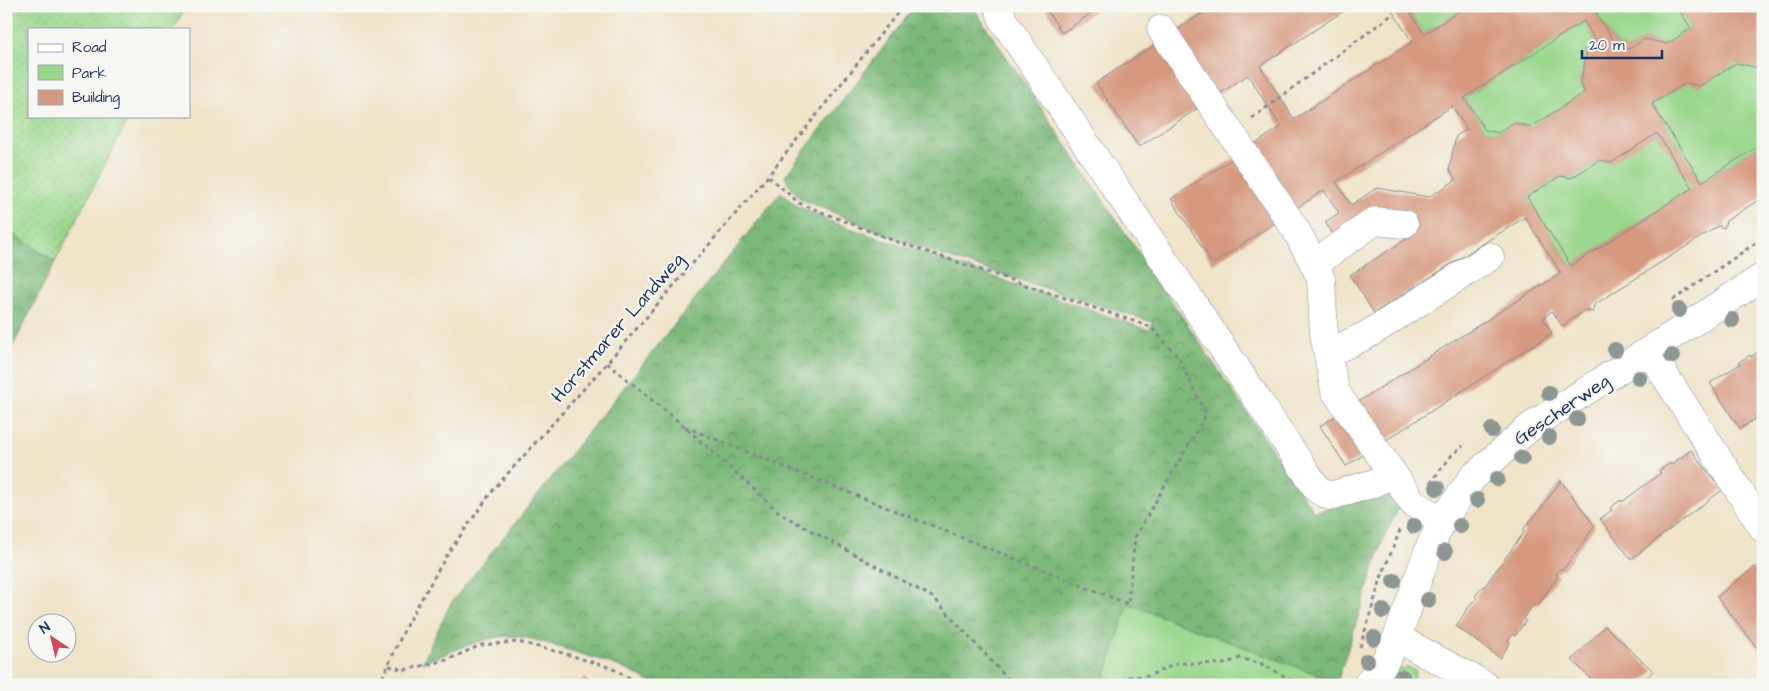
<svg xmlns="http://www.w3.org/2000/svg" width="1769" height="691" viewBox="0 0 1769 691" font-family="'Architects Daughter',sans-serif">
<defs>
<pattern id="grass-dots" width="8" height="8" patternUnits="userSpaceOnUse" patternTransform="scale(1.25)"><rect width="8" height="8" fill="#9ad78c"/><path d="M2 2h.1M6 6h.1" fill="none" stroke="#84b97b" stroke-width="1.8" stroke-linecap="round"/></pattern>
<pattern id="forest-crowns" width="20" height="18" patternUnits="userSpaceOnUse" patternTransform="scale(1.25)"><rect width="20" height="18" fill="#7bb878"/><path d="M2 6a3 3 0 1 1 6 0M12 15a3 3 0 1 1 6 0" fill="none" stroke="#649666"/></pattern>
</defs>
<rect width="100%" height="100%" fill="#f6f6f2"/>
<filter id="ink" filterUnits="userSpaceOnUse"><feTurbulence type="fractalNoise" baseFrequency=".02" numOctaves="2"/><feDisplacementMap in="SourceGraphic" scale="10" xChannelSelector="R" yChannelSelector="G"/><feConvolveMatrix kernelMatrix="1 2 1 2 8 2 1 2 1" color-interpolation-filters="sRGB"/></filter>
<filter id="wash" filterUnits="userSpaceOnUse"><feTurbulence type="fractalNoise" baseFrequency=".0096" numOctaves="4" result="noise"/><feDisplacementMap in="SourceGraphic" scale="20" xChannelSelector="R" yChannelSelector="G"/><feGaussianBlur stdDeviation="1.12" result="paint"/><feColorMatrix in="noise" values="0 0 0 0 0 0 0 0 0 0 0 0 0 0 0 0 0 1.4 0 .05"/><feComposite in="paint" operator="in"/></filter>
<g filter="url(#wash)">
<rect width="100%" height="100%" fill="#efe3c8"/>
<g fill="url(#grass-dots)" stroke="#5a8375">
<path d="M6,6H186L174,29H29V116H130L55,262L6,229Z"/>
<path d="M1407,668L1416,670L1412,685H1379L1393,670Z"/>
</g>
<g fill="url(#forest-crowns)" stroke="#4b746b">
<path d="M915,6H972L1314,512L1389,493L1399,507L1383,540L1337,682L1128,604L1103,685H654C625,665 591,657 558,647C543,642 525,636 510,636C480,637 450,653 422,663L451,603L781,192L797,206L832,222L1149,330L1152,322L956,260L899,240L801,199L789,185L785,176Z"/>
<path d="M6,229L55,262L6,360Z"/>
</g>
<g fill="#9ad78c" stroke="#5a8375">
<path d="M1406,6H1467L1424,34Z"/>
<path d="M1607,6H1676L1691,28L1667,44L1645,39L1629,49L1617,46L1596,13Z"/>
<path d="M1584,21L1598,45L1587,52L1580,84L1585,92L1531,127L1513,123L1498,133L1485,130L1464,98Z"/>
<path d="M1736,63L1763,69V143L1702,182L1652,104L1686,83Z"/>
<path d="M1657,133L1692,188L1571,266L1527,197L1560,176L1571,178L1600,160Z"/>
<path d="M1128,604L1337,682L1333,685H1103Z"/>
</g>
<g id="blocks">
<g fill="#d6997f" fill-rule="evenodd">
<path d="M1044,6H1102L1062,33Z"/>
<path d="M1204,6H1351L1260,66L1294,119L1412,42L1389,6H1406L1424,34L1467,6H1607L1596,13L1617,46L1629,49L1645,39L1667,44L1691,28L1676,6H1763V69L1736,63L1700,86L1686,83L1652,104L1702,182L1763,143V197L1726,221L1724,228L1718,226L1594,305L1593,312L1586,310L1562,326L1552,311L1543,318L1552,333L1346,466L1320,426L1561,273L1525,217L1374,313L1350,275L1411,236L1399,217L1345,252L1325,222L1339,213L1324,190L1213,264L1171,199L1281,127L1248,75L1139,147L1096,83L1206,11ZM1584,21L1598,45L1587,52L1580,84L1585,92L1531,127L1513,123L1498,133L1485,130L1464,98ZM1452,106L1467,129L1456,136L1449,169L1456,180L1429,197L1377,188L1351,205L1336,182ZM1657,133L1692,188L1571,266L1527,197L1560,176L1571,178L1600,160L1611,163Z"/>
<path d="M1763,348V417L1760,412L1753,416L1755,419L1740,429L1710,383L1740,364L1739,362L1750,355L1751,357Z"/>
<path d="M1691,450L1722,490L1631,559L1600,519L1612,510L1610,508L1621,500L1622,502L1661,473L1659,471L1670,463L1671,465Z"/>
<path d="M1561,481L1595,526L1563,570L1561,568L1556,574L1558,576L1538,605L1535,603L1523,619L1526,621L1515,636L1513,634L1508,641L1510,643L1500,658L1456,626L1473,601L1474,602L1477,598L1475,596L1483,586L1484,587L1525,531L1523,530L1531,519L1532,520Z"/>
<path d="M1754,567L1763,578V655L1717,597Z"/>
<path d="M1605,626L1653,671L1640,685H1597L1572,660Z"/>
<path d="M1318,676L1329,680L1327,685L1315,684Z"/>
<path d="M586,678L590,685H576Z"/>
</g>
</g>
</g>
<g filter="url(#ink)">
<use href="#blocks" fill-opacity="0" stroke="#858993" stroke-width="1"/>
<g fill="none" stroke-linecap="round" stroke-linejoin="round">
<g stroke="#858993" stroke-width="29">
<g id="minor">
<path d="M998,6L1003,20L1318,490L1330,496L1375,483L1392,472"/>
<path d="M1161,29L1296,230L1314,264"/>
<path d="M1404,224L1375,221L1314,264L1321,279L1324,334L1335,391L1414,504L1442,521"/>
<path d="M1649,351L1763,528"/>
<path d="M1328,353L1367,335L1490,257"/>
<path d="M1397,638L1485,685"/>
<path d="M1367,685L1385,661L1397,638L1428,551L1442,521L1473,477L1530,427L1763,277"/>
</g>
</g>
<g stroke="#858993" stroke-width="3" stroke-dasharray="4 4" stroke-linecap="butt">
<path d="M1252,118L1393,14"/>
<path d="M1673,300L1763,238"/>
<path d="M607,363L685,427L781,514L934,598L1013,685"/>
<path d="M685,427L1128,604L1135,537L1206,415L1179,358L1151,327L892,240L799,203L768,176"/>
<path d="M1430,483L1452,455L1463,446"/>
<path d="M1360,647L1382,575L1401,528"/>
<path d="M389,666L404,670L447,660L481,645L518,642L563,653L611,668L643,685"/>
<path d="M379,685L407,624L448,553L493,490L607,363L768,176L903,6"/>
<path d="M1115,685L1127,677L1148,676L1179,663L1224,664L1240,658L1262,664L1300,685"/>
</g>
<use href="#minor" stroke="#fff" stroke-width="28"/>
</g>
<g fill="#8c9794">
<circle cx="1679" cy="310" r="8"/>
<circle cx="1732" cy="320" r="8"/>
<circle cx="1615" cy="350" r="8"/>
<circle cx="1672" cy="356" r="8"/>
<circle cx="1639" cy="378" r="8"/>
<circle cx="1549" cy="393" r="8"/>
<circle cx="1577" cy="419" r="8"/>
<circle cx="1492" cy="430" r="8"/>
<circle cx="1549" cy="437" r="8"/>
<circle cx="1522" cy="458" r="8"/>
<circle cx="1497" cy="479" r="8"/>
<circle cx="1437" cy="488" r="8"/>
<circle cx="1477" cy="500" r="8"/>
<circle cx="1414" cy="526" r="8"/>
<circle cx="1460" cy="526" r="8"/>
<circle cx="1445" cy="552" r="8"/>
<circle cx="1394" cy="581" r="8"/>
<circle cx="1428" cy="600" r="8"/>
<circle cx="1383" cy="611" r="8"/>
<circle cx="1374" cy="638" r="8"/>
<circle cx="1367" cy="661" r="8"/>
<circle cx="1402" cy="677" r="8"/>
</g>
</g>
<g text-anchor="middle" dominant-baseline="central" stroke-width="4.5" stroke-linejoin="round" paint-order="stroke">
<g font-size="19" fill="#1b2f5e" stroke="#f6f6f2">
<text transform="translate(618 328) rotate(-49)">Horstmarer Landweg</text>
<text transform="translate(1562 410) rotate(-34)">Gescherweg</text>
</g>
</g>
<rect width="1769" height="691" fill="none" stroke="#f6f6f2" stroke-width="25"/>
<rect x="28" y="28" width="162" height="90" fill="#f6f6f2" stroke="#9ea6b7"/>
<rect x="38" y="44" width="25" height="8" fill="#ffffff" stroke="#9ea6b7"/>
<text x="72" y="52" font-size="15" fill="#1b2f5e">Road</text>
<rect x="38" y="65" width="25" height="15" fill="#9ad78c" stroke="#9ea6b7"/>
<text x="72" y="78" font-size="15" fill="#1b2f5e">Park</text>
<rect x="38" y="90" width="25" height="15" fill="#d6997f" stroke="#9ea6b7"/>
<text x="72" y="102" font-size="15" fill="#1b2f5e">Building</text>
<g transform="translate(52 638) rotate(325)"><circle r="24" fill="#f6f6f2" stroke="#9ea6b7"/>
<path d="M0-4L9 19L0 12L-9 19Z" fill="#d1495b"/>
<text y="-8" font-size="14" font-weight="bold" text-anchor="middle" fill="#1b2f5e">N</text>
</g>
<path d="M1582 50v8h80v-8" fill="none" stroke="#1b2f5e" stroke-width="2.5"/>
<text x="1589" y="50" font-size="15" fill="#1b2f5e" stroke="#f6f6f2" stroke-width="4" paint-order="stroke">20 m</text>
</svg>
